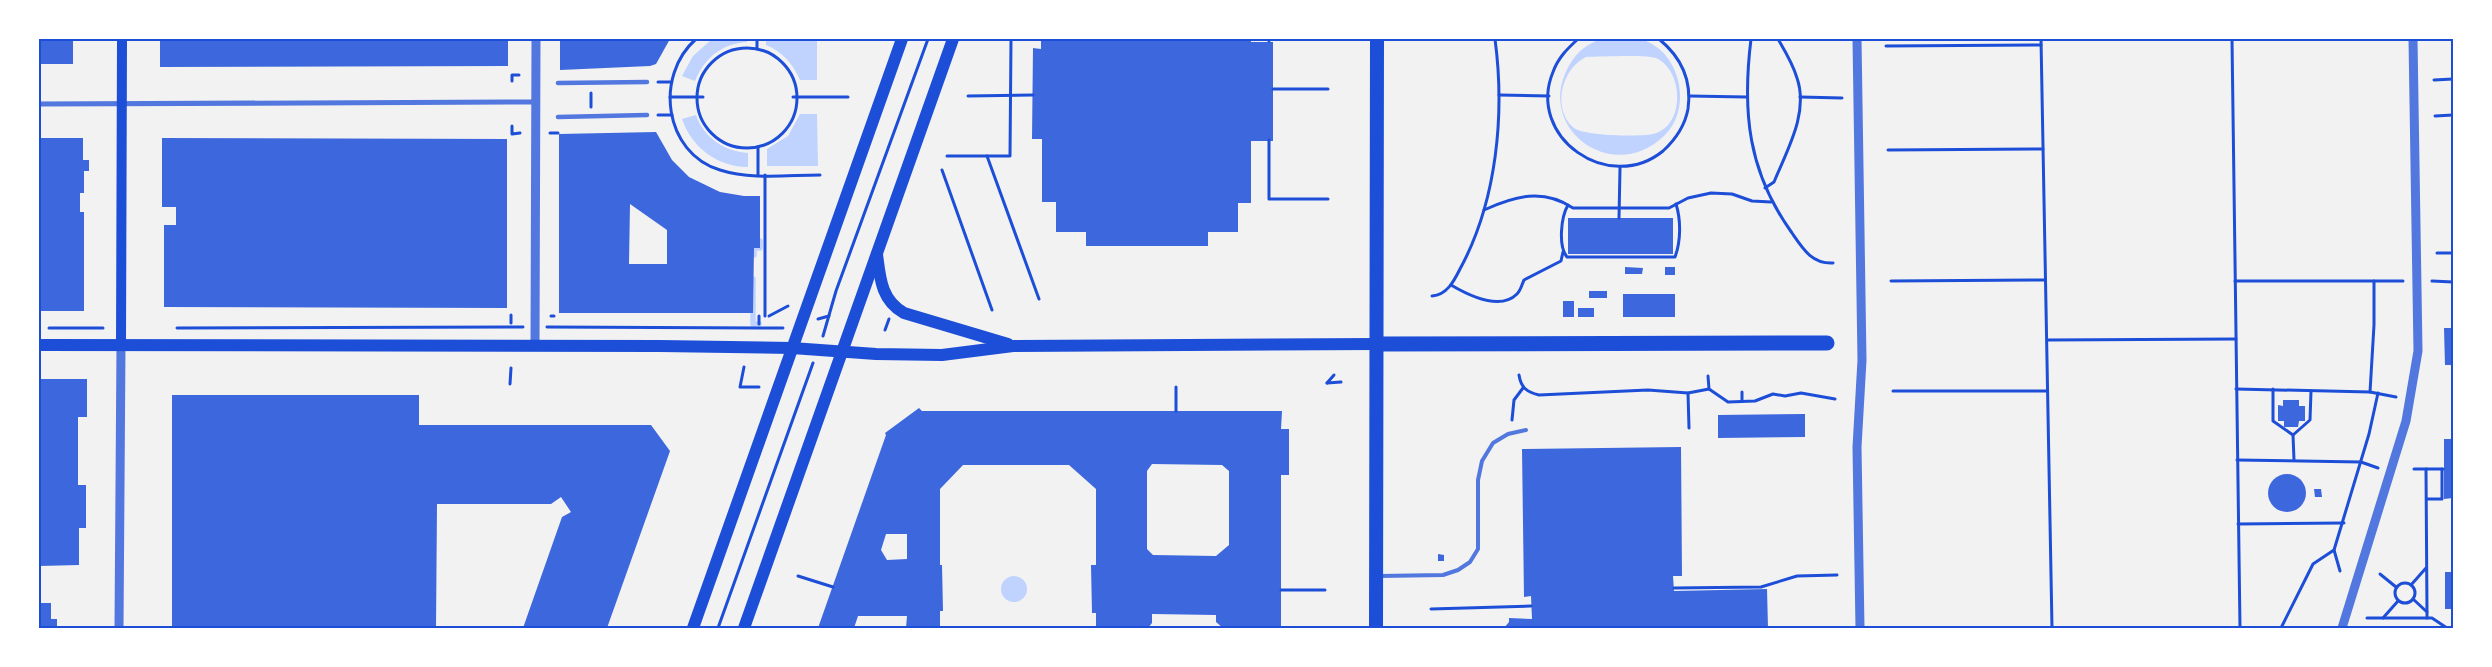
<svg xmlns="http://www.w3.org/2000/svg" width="2492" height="667" viewBox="0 0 2492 667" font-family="'PT Sans',sans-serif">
<rect width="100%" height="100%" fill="#f2f2f2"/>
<g fill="#bfd3fe" fill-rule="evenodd">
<path d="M712,39H747V42C722,44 705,57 695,81L682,76L693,56Z"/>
<path d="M766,39H817V80H800C793,64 783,52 766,45Z"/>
<path d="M1602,39C1617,39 1636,36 1650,43C1682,59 1691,110 1665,135C1613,187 1532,127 1570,64C1577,52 1588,43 1602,39ZM1586,57C1600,57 1649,54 1658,59C1684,73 1685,127 1653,134C1640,137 1584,136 1574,128C1551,109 1562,68 1586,57Z"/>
<path d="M800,114H817L818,166H767V149L788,136Z"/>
<path d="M696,115C704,138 724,151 748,153V167C718,167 692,148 682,119Z"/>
<circle cx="1014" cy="589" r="13"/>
</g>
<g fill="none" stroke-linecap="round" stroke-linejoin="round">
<g stroke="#bfd3fe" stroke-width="5.5">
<path d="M754,255V248H760V241"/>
<path d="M753,279V324H759"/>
</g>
</g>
<g fill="#3d67dc" fill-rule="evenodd">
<rect x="39" y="39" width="34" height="25"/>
<path d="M160,39H508V66L160,67Z"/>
<path d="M560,39H670L656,64L650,66L560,70Z"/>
<path d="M1041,39H1251V42H1273V141H1251V203H1238V232H1208V246H1086V232H1056V202H1042V139H1032L1033,48L1041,49Z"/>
<path d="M656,132L672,160L689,177L720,192L744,196H760V248H754L753,313H559V134ZM630,204L667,230V264H629Z"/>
<path d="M39,138H83V160H89V171H84V193H80V212H84V311H39Z"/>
<path d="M162,138L507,139V308L164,307V225H176V207H162Z"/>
<rect x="1568" y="218" width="105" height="36"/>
<path d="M1625,267L1643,268L1642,274H1625Z"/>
<rect x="1665" y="267" width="10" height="8"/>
<rect x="1589" y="291" width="18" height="7"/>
<rect x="1623" y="294" width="52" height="23"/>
<rect x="1563" y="301" width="11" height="16"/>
<rect x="1578" y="308" width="16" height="9"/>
<path d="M2444,328H2453V365H2445Z"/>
<path d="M39,379H87V417H78V485H86V528H79V565L39,566Z"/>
<path d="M172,395H419V425H651L670,451L607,628H523L562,517L571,512L561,497L551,504H437L436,628H172Z"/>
<path d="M2283,400H2299V406H2305V421H2299L2298,427H2284V421H2278V405L2283,406Z"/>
<path d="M919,408L922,411H1282L1281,429H1289V475H1281V628H1223L1216,622V615L1152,614V623L1148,628H1096V613H1092L1091,565H1096V489L1069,465H963L940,489V565H942L943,611H940V628H906L907,616H858L854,628H818L886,435L885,433ZM1152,464L1222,465L1229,471V545L1216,556L1153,555L1147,549V471ZM886,534H907V559L887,560L881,550Z"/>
<path d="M1805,414V437L1718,438V415Z"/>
<path d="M2444,439H2453V498L2444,499Z"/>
<path d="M1681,447L1682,576H1673L1674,591L1767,589L1768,628H1504L1509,622V618L1532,619L1531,596L1524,597L1522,449Z"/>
<circle cx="2287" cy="493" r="19"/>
<path d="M2314,489H2321L2322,497H2315Z"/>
<path d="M1438,554L1444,555V561H1438Z"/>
<rect x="2445" y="572" width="8" height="37"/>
<path d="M39,603H51V619H57V628H39Z"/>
</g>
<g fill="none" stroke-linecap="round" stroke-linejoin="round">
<g stroke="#1d4ed8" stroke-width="3">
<path d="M696,39C654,76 664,153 720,170C751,180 788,175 820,175"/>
<path d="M1269,39V41"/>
<path d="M1578,39C1567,49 1558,58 1553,72C1526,137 1609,195 1663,151C1675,140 1685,125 1688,109C1692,81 1681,57 1659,39"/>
<path d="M1751,39C1742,112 1748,172 1792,233C1803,249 1812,264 1833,263"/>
<path d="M2041,39L2052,628"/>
<path d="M2232,39L2240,628"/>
<path d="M1886,46L2041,45"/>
<circle cx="747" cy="98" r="50"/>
<path d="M757,49V39"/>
<path d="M2434,80L2453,79"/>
<path d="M512,81V75H519"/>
<path d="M658,82H671"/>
<path d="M1273,89H1328"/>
<path d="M591,93V107"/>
<path d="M1499,95L1549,96"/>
<path d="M968,96L1033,95"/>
<path d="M1690,96L1746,97"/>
<path d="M670,97H703"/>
<path d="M793,97H848"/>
<path d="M1800,97L1842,98"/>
<path d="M658,115H672"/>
<path d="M2435,116L2453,115"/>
<path d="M512,126V134L520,133"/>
<path d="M550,133H558"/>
<path d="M1269,140V199H1328"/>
<path d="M758,147V175"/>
<path d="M1888,150L2043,149"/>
<path d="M947,156H1010L1011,39"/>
<path d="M987,156L1039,299"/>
<path d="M942,170L992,310"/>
<path d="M765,175V316"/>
<path d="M1765,188L1774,182C1787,150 1809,113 1797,78C1793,64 1785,51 1778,39"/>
<path d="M1568,205C1561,217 1558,246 1567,257H1675C1681,241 1681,220 1676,204"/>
<path d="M1484,210C1515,196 1543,188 1573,208H1669L1688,198L1711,193L1732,194L1752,201L1771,202"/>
<path d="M1619,218L1620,168"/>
<path d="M2437,253H2453"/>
<path d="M1891,281L2045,280"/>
<path d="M2235,281H2403"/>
<path d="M2432,281L2453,282"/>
<path d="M1451,285C1468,295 1500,311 1517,294C1521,290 1522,284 1524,280L1561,261L1563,252"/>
<path d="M1432,296C1447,295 1454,281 1460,269C1497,201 1505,114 1495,39"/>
<path d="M511,315V323"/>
<path d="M551,316H554"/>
<path d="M759,316V324"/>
<path d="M769,316L788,306"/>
<path d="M818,319L829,316"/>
<path d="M547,327L783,328"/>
<path d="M49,328H103"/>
<path d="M177,328L523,327"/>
<path d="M885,330L889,319"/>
<path d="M823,336L836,291L928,39"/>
<path d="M2047,340L2236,339"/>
<path d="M744,367L740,387H759"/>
<path d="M1519,375C1521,388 1527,392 1539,395L1648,390L1688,393L1709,389L1708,376"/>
<path d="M1327,383L1341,382"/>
<path d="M1327,383L1334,375"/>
<path d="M510,384L511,368"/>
<path d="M1709,389L1728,402L1755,401L1773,394L1785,396L1801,393L1835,399"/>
<path d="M2236,389L2370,392L2396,397"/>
<path d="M2273,389V421L2293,435"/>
<path d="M1893,391H2047"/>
<path d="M2370,392L2374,325V281"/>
<path d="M1688,393L1689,428"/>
<path d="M1742,401V392"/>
<path d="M1176,411V387"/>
<path d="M1512,420L1514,400L1523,388"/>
<path d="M2237,460L2361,462L2378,468"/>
<path d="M2294,460L2293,435L2310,420L2311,391"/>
<path d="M2414,469H2443"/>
<path d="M2426,469L2427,612"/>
<path d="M2427,499H2442V469"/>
<path d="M2238,524L2344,523"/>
<path d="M2334,550L2340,571"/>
<path d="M2380,574L2396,587"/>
<path d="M798,576L833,587"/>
<circle cx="2405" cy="593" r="10"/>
<path d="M2411,585L2426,568"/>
<path d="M1674,588L1761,587L1797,576L1837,575"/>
<path d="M1281,590H1325"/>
<path d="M2413,599L2427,612V618"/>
<path d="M1431,609L1531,606"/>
<path d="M2367,618H2432L2447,628"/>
<path d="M2383,618L2398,601"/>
<path d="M718,628L813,363"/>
<path d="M2281,628L2313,564L2334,550L2369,434L2378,393"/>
</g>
<path stroke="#5277de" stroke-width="4" d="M1379,576L1443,575L1458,570L1470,562L1478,549V480L1482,461L1493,443L1508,434L1526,430"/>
<g stroke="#5277de" stroke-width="4.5">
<path d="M558,83L647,82"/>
<path d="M558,117L647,115"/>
</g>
<path stroke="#5277de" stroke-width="5" d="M39,104L535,102"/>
<g stroke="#5277de" stroke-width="9">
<path d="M1857,39L1862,360L1857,447L1860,628"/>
<path d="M535,346L536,39"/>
<path d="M119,628L121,345"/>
<path d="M2342,628L2406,421L2418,351L2413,39"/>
</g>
<path stroke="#1d4ed8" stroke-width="10" d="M121,345L122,39"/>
<g stroke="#1d4ed8" stroke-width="12">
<path d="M877,254C880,278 881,300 904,313L1008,344"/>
<path d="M39,345L660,346L792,348L876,354L942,355L1013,346L1377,344"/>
<path d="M693,628L902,39"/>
<path d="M744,628L953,39"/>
</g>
<path stroke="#1d4ed8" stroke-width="14" d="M1376,628L1377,39"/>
<path stroke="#1d4ed8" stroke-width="15" d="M1377,344L1827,343"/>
</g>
<rect width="2492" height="667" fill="none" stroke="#ffffff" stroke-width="80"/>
<rect x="40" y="40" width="2412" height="587" fill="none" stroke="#1d4ed8" stroke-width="2"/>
</svg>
